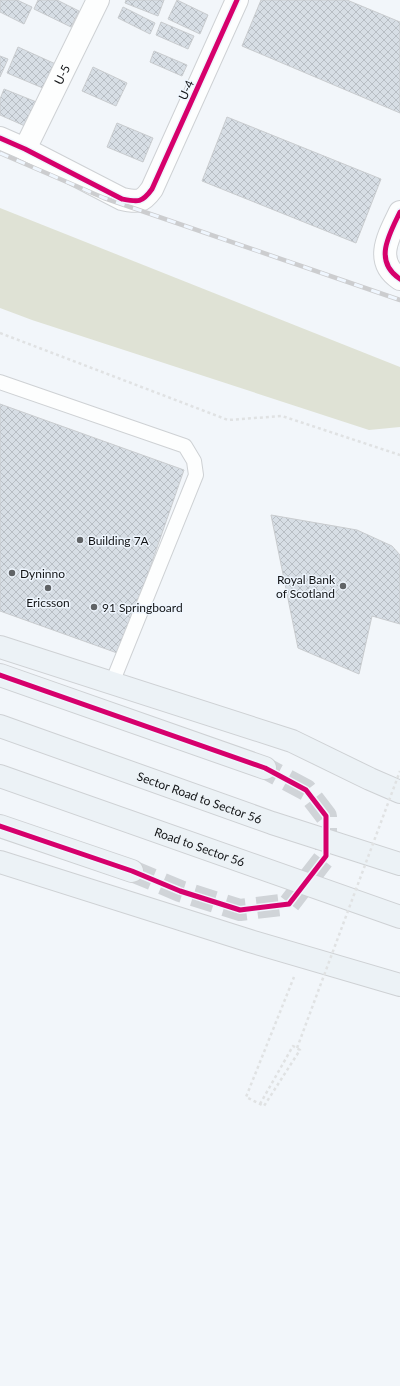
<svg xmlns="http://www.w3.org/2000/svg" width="400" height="1386" viewBox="0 0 400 1386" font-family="Lato,sans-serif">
<defs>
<pattern id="building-cross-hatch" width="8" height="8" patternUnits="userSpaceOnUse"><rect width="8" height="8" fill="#d7dee5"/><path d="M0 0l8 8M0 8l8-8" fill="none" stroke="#b8bec4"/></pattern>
</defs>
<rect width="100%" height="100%" fill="#f2f6fa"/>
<path fill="#dfe2d5" d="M0,208L400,367V427L369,430L32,320L0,308Z"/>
<g fill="url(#building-cross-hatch)" stroke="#c9cccf">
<path d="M0,0H17L32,7L24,24L0,12Z"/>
<path d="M38,0H57L79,11L71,27L34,9Z"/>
<path d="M126,0H164L158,16L125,3Z"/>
<path d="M177,0L208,15L200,34L168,19Z"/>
<path d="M261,0H347L400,22V113L242,46Z"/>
<path d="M123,7L155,23L150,34L118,18Z"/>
<path d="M161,22L194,36L188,49L156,35Z"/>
<path d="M18,47L60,66L50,91L7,73Z"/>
<path d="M154,51L187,65L182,76L150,62Z"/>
<path d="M0,56L8,59L0,77Z"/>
<path d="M93,67L127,83L116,106L82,91Z"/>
<path d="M4,89L44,105L34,130L0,115V99Z"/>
<path d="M227,117L381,179L356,243L202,181Z"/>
<path d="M117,123L153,138L143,162L107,147Z"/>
<path d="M0,404L184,470L120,654L0,611Z"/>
<path d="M271,515L357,530L392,546L400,555V624L372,616L359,674L298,648Z"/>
</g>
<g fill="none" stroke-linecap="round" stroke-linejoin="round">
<path stroke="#d0d4d8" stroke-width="22" stroke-dasharray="22 11" stroke-linecap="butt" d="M132,871L180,891L240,910L289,904L326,856V816L306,790L265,768"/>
<g stroke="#ced1d4" stroke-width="16">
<path id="lane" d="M0,382L185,446L194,461L196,475L112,683"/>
</g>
<g stroke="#ced1d4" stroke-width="24">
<g id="street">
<path d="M0,138L25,149L122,199C138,202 142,203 152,189L237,0"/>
<path id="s1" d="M25,149L98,0"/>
<path d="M400,212C389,235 373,261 400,279"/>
</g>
</g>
<g stroke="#ced1d4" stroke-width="24">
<g id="secondary">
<path d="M0,647L292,741L370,779L400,792"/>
<path d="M0,675L265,768"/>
<path id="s2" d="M0,726L272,823L400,864"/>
<path id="s3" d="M0,776L400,917"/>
<path d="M0,826L132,871"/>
<path d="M0,862L250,941L400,985"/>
</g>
</g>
<g stroke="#e0e2e3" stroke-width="2.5" stroke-dasharray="3 3" stroke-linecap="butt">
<path d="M0,333L228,420L282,416L400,455"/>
<path d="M260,1104L293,1046L300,1050L264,1106L246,1097L294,977"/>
</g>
<use href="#lane" stroke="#fdfefe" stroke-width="14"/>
<use href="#street" stroke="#fdfefe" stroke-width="22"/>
<use href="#secondary" stroke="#ecf2f6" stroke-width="22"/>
<g stroke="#cccdcf" stroke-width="4.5">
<path id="rail" d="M0,153L104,198L400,300"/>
</g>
<use href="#rail" stroke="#eff6fe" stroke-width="3" stroke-dasharray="9" stroke-linecap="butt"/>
<path stroke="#e0e2e3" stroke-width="2.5" stroke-dasharray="3 3" stroke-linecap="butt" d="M297,1048L400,771"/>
<g stroke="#eff6fe" stroke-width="8">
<g id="cycleway">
<path d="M0,138L25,149L122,199C138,202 142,203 152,189L237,0"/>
<path d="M400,212C389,235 373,261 400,279"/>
<path d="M0,675L265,768L306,790L326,816V856L289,904L240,910L180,891L132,871L0,826"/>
</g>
</g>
<use href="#cycleway" stroke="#d6006c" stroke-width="5"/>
</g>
<g fill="#606366" stroke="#eff6fe" stroke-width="1.5">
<circle cx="80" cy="540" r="4"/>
<circle cx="12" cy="573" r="4"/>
<circle cx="343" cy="586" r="4"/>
<circle cx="48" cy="588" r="4"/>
<circle cx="94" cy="607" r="4"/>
</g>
<g text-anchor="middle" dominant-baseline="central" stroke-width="3" stroke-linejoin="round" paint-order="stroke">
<g font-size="12" fill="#121416" stroke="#eff6fe">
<text stroke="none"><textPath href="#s1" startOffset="83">U-5</textPath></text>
<text transform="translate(186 90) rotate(-66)">U-4</text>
<text stroke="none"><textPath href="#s2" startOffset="212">Sector Road to Sector 56</textPath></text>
<text stroke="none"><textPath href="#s3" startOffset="212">Road to Sector 56</textPath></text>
</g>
<g font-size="12" fill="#121416" stroke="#eff6fe" text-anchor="start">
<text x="88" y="540">Building 7A</text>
<text x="20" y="573">Dyninno</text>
<text x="335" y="579" text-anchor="end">Royal Bank<tspan x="335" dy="14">of Scotland</tspan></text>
<text x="48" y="602" text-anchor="middle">Ericsson</text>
<text x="102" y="607">91 Springboard</text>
</g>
</g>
</svg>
